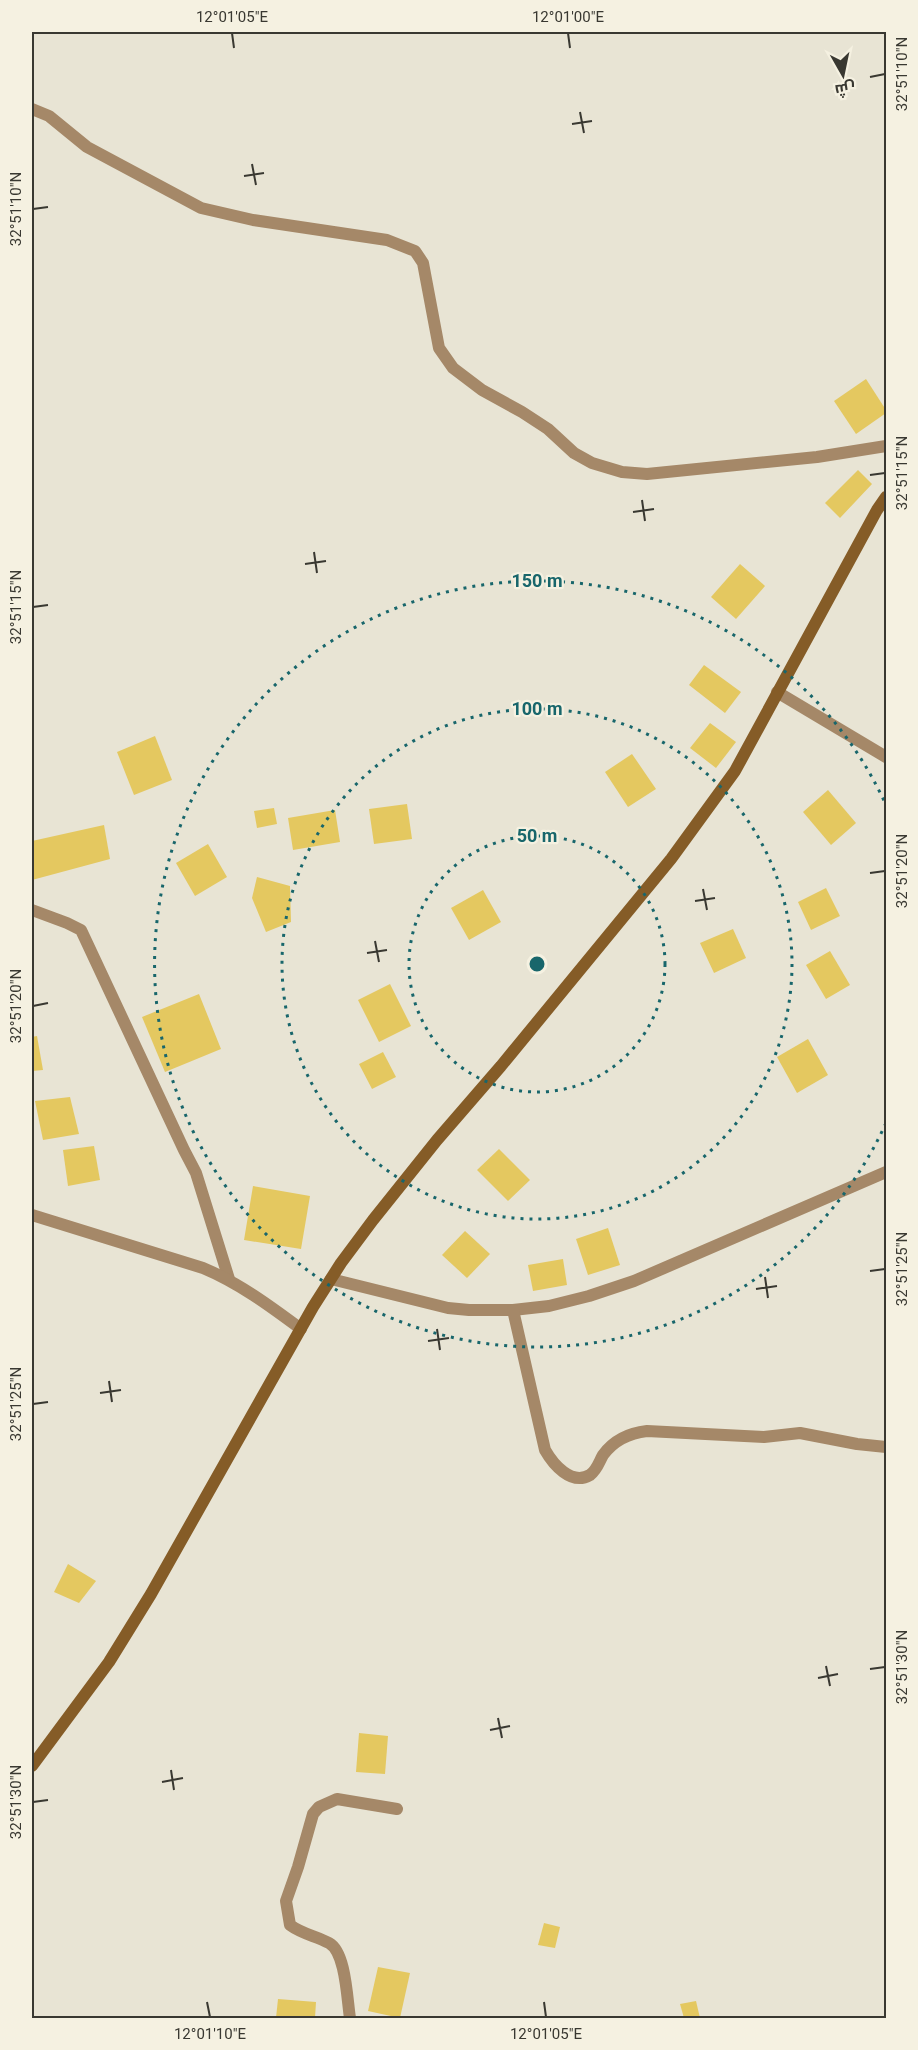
<svg xmlns="http://www.w3.org/2000/svg" width="918" height="2050" viewBox="0 0 918 2050" font-family="Roboto,Cairo,sans-serif">
<rect width="100%" height="100%" fill="#e8e4d4"/>
<g fill="#e4c860">
<path d="M866,379L886,410V413L856,434L834,401Z"/>
<path d="M858,470L872,484L840,518L825,503Z"/>
<path d="M740,564L765,586L736,619L711,597Z"/>
<path d="M704,665L741,692L725,713L689,685Z"/>
<path d="M710,723L736,742L716,768L690,748Z"/>
<path d="M155,736L172,780L134,795L117,752Z"/>
<path d="M632,754L656,789L628,807L605,772Z"/>
<path d="M828,790L856,823L831,845L803,812Z"/>
<path d="M407,804L412,839L374,844L369,809Z"/>
<path d="M274,808L277,824L257,828L254,811Z"/>
<path d="M335,810L340,842L293,850L288,818Z"/>
<path d="M104,825L110,859L32,880V841Z"/>
<path d="M208,844L227,877L195,896L176,863Z"/>
<path d="M257,877L290,886L291,922L266,932L252,898Z"/>
<path d="M826,888L840,916L811,930L798,902Z"/>
<path d="M483,890L501,922L469,940L451,908Z"/>
<path d="M733,929L746,958L714,973L700,943Z"/>
<path d="M830,951L850,985L826,999L806,965Z"/>
<path d="M390,984L411,1026L379,1042L358,1000Z"/>
<path d="M199,994L221,1049L165,1072L142,1017Z"/>
<path d="M37,1036L43,1070L32,1071V1037Z"/>
<path d="M808,1039L828,1075L797,1093L777,1057Z"/>
<path d="M383,1052L396,1077L372,1089L359,1064Z"/>
<path d="M70,1097L79,1134L43,1140L35,1101Z"/>
<path d="M94,1146L100,1180L68,1186L63,1150Z"/>
<path d="M499,1149L530,1180L508,1201L477,1170Z"/>
<path d="M253,1186L310,1196L301,1249L244,1240Z"/>
<path d="M608,1228L620,1265L588,1275L576,1239Z"/>
<path d="M465,1231L490,1254L467,1278L442,1255Z"/>
<path d="M563,1259L567,1285L533,1291L528,1265Z"/>
<path d="M68,1564L96,1581L79,1603L54,1592Z"/>
<path d="M359,1733L388,1736L385,1774L356,1772Z"/>
<path d="M544,1923L560,1927L555,1948L538,1945Z"/>
<path d="M378,1967L410,1973L400,2018L368,2011Z"/>
<path d="M278,1999L316,2002L315,2018H276Z"/>
<path d="M696,2001L700,2018H684L680,2004Z"/>
</g>
<g fill="none" stroke-linecap="round" stroke-linejoin="round">
<g stroke="#a58868" stroke-width="12">
<path d="M32,109L49,116L87,147L201,208L253,220L387,240L415,251L423,263L439,348L453,368L482,390L522,412L548,429L574,453L592,463L622,472L647,474L817,457L886,446"/>
<path d="M777,692L886,757"/>
<path d="M32,910L67,923L81,930L184,1150L196,1173L229,1279"/>
<path d="M32,1215L203,1268C239,1283 270,1306 301,1329"/>
<path d="M331,1279L448,1308L469,1310H513L549,1306L589,1296L634,1281L886,1172"/>
<path d="M513,1310L545,1450C553,1464 571,1486 590,1475C597,1470 599,1462 603,1455C614,1440 629,1433 647,1431L764,1437L800,1433L857,1444L886,1447"/>
<path d="M350,2018C347,2000 346,1952 329,1943C316,1936 302,1934 290,1925L286,1901L298,1867L313,1814L319,1807L337,1799L397,1809"/>
</g>
<path stroke="#855c27" stroke-width="12" d="M32,1766L109,1662L151,1594L313,1307L341,1263L373,1220L437,1140L501,1066L671,859L735,771L877,510L886,497"/>
</g>
<path fill="none" stroke="#393831" stroke-width="2" d="M232,33L234,48M568,33L570,48M870,77L885,74M580,112L584,133M572,124L592,121M252,164L256,185M244,176L264,173M33,209L48,207M870,475L885,473M642,500L645,521M633,512L654,509M314,552L317,573M305,564L326,561M33,607L48,605M870,873L885,871M703,889L707,910M695,901L715,898M375,941L379,962M367,953L387,950M33,1006L48,1003M870,1271L885,1269M765,1277L768,1298M756,1289L777,1286M437,1329L440,1350M428,1341L449,1338M109,1381L112,1402M100,1393L121,1390M33,1404L48,1402M826,1666L830,1686M870,1669L885,1667M818,1678L838,1674M498,1718L502,1738M490,1730L510,1726M171,1770L174,1790M162,1782L183,1778M33,1802L48,1800M207,2002L210,2017M544,2002L546,2017"/>
<g fill="none" stroke="#18666b" stroke-width="3" stroke-dasharray="3 6">
<circle cx="537" cy="964" r="128"/>
<circle cx="537" cy="964" r="255"/>
<path d="M886 1123A383 383 0 1 1 886 805"/>
</g>
<circle cx="537" cy="964" r="9" fill="#18666b" stroke="#f5f1e1" stroke-width="3"/>
<g font-size="18" text-anchor="middle" font-weight="bold" fill="#18666b" stroke="#f5f1e1" stroke-width="4.5" stroke-linejoin="round" paint-order="stroke">
<text x="537" y="587">150 m</text>
<text x="537" y="715">100 m</text>
<text x="537" y="842">50 m</text>
</g>
<rect width="918" height="2050" fill="none" stroke="#f5f1e1" stroke-width="66"/>
<g transform="translate(843 75) rotate(171)" stroke="#f5f1e1" stroke-width="4.5" paint-order="stroke">
<path d="M0-4.5L10 22L0 15L-10 22Z" fill="#393831"/>
<text y="-9" font-size="16" font-weight="bold" text-anchor="middle" fill="#393831">ش</text>
</g>
<rect x="33" y="33" width="852" height="1984" fill="none" stroke="#393831" stroke-width="2"/>
<g font-size="15" text-anchor="middle" fill="#393831">
<text x="232" y="22">12°01'05"E</text>
<text x="568" y="22">12°01'00"E</text>
<text transform="translate(902 74) rotate(-90)" y="5">32°51'10"N</text>
<text transform="translate(16 209) rotate(-90)" y="5">32°51'10"N</text>
<text transform="translate(902 473) rotate(-90)" y="5">32°51'15"N</text>
<text transform="translate(16 607) rotate(-90)" y="5">32°51'15"N</text>
<text transform="translate(902 871) rotate(-90)" y="5">32°51'20"N</text>
<text transform="translate(16 1006) rotate(-90)" y="5">32°51'20"N</text>
<text transform="translate(902 1269) rotate(-90)" y="5">32°51'25"N</text>
<text transform="translate(16 1404) rotate(-90)" y="5">32°51'25"N</text>
<text transform="translate(902 1667) rotate(-90)" y="5">32°51'30"N</text>
<text transform="translate(16 1802) rotate(-90)" y="5">32°51'30"N</text>
<text x="210" y="2039">12°01'10"E</text>
<text x="546" y="2039">12°01'05"E</text>
</g>
</svg>
